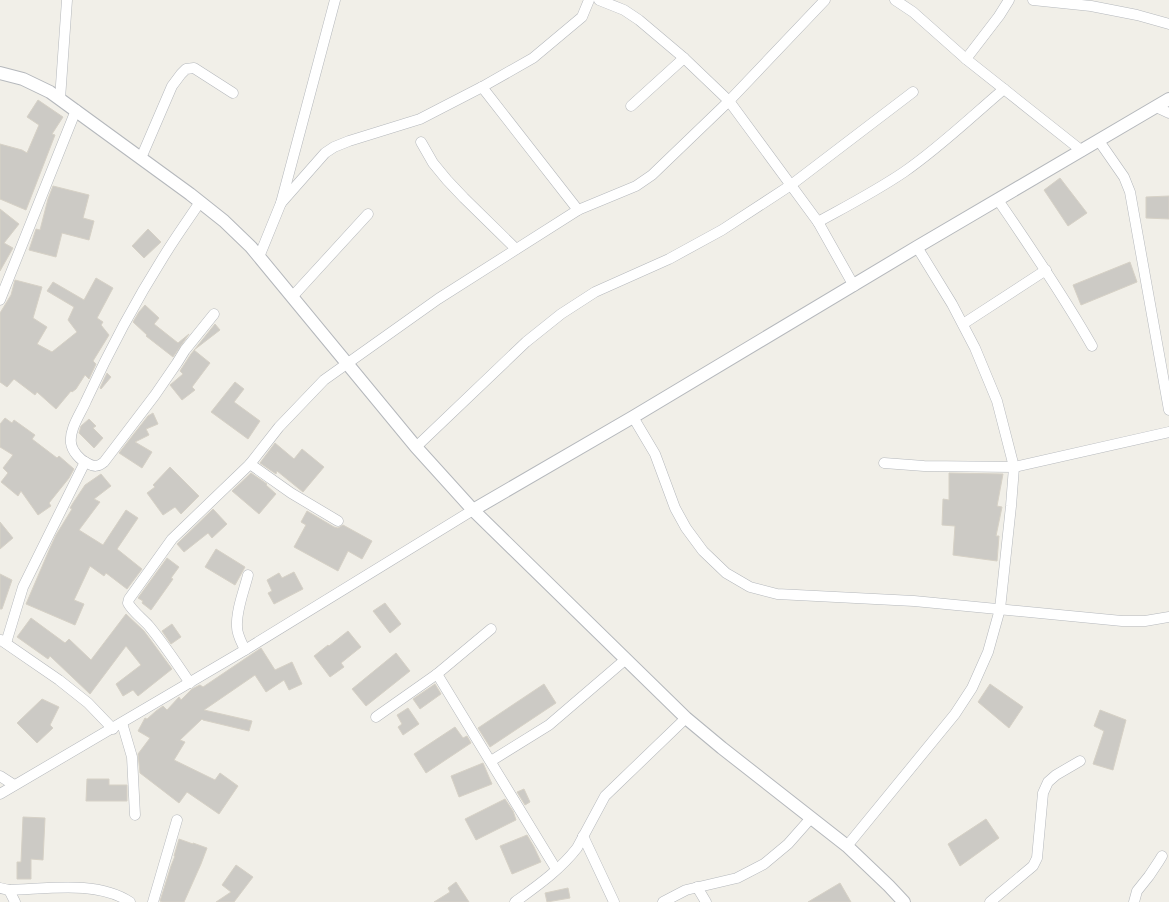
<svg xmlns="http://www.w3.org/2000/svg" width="1169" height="902" viewBox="0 0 1169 902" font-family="Poppins,sans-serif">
<rect width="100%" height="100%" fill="#f1efe8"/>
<g fill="#cccac5" stroke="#d6d1c6">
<path d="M38,100L63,117L52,134L55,135L26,210L0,199V144L22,150L27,153L39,125L27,117Z"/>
<path d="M1060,178L1087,213L1068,226L1044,190Z"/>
<path d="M53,186L89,195L83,218L94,221L89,240L62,233L56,257L29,250L36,229L40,230L48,199Z"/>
<path d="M1169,196V219L1146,218V197Z"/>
<path d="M0,209L19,224L4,243L13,248L0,271Z"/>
<path d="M148,229L161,242L144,258L132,246Z"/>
<path d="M1130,262L1137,282L1081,305L1073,285Z"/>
<path d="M96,278L113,288L97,318L103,322L101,325L109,335L93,361L96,364L89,379L85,375L76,389L72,392L71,391L56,409L37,392L35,395L14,379L7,387L0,382V313L11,295L15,280L42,287L33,318L47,327L37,344L52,352L77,332L68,320L74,307L47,291L53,282L84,300Z"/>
<path d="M145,305L159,318L154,324L178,343L189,334L173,357L146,336L147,335L133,322L139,312Z"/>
<path d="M215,324L220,330L194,350L210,363L192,387L195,390L182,400L170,385L183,374L180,371L191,354Z"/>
<path d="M107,373L111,377L101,389L100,388Z"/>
<path d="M235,382L244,389L234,402L260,421L248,439L211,412Z"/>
<path d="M153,413L158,424L146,429L149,435L135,442L152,452L142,468L119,453L148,416Z"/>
<path d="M5,418L12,423L14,420L35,435L32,439L57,458L59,456L74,469L69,478L49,503L51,506L38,515L21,491L18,496L1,482L8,473L3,468L13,455L0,447V424Z"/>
<path d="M89,419L96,426L93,428L103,438L94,448L79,433L81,426Z"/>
<path d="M275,443L294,459L302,449L324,467L303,492L277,471L276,474L260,463Z"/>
<path d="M170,467L199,496L181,514L175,507L163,515L147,493L155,487L153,485Z"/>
<path d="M251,473L267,484L266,485L276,494L259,514L232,491Z"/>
<path d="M949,473L1003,474L997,506L1002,507L996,536H999L997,561L953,555L955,526L942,525L943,499L949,500Z"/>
<path d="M101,474L111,486L94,499L100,502L79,530L103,545L126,510L138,518L117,549L142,569L127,589L106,573L104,576L90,566L74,600L84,604L75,625L26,604L50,548L56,535L72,509L70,508L73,503L85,485Z"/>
<path d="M213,509L227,524L212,538L208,533L184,552L177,544Z"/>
<path d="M307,511L334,527L338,528L343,525L372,541L362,559L348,551L338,571L294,547L306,525L301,522Z"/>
<path d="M0,522L13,538L0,549Z"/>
<path d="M216,549L245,567L235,585L205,567Z"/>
<path d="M167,558L179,567L171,578L173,579L151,610L142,603L143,601L138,598Z"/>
<path d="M294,572L303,589L274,604L268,593L272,591L267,580L279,573L282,578Z"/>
<path d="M0,574L12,580L2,609H0Z"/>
<path d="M385,603L401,624L390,633L373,611Z"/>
<path d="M126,614L144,631L172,669L138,696L133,690L123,696L116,684L141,665L126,646L90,694L50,656L48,659L17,637L31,618L65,643L69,639L91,660Z"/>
<path d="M172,624L181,637L171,644L162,631Z"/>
<path d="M348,631L361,647L341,663L344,667L330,677L314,656L328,645L329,646Z"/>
<path d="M261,648L275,670L292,662L302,684L289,690L284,680L266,692L255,675L204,710L252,721L249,731L203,720L202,719L180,740L185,742L174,760L215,780L220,773L238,786L219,814L187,792L179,803L140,773L138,754L150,738L138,731L145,718L147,719L156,711L163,706L167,710L179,697L181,700L192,689L200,685L203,687Z"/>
<path d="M396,653L410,671L366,706L352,689Z"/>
<path d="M435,684L441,694L420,709L413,699Z"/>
<path d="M544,684L556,703L490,747L478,728Z"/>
<path d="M990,684L1023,707L1009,728L978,702Z"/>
<path d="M42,699L59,707L50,725L53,728L37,743L17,723Z"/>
<path d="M408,708L419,724L403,735L398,727L402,724L397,715Z"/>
<path d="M1100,710L1126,720L1113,770L1093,764L1104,731L1094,726Z"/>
<path d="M455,727L463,738L467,736L471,743L426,773L414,754Z"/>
<path d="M483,763L492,784L459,797L451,776Z"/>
<path d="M87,779H109V785H127V801H86Z"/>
<path d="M524,789L530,802L525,805L517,792Z"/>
<path d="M505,799L513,811L516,820L476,840L465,819Z"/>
<path d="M23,817L45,818L43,860L31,859V879H17V862H21Z"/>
<path d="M986,819L999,838L960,866L948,844Z"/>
<path d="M527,835L534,847L541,862L512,874L500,846Z"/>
<path d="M179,839L193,844V843L207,848L201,864L184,902H162L160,901L171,866L175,856H174Z"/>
<path d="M236,865L253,877L234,902H216L231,892L222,885Z"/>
<path d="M456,882L469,902H434L450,892L448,888Z"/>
<path d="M840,883L851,902H808Z"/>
<path d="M568,888L570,898L547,902L545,893Z"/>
</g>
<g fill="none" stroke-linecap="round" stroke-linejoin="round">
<g stroke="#b5b8bc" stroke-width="11">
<g id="minor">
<path d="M599,0L624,10L639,20L684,58L729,101L818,222L854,286"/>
<path d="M895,0L913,12L966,59L1082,151"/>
<path d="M1033,0L1091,6L1137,15L1169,24"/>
<path d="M966,59L999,16L1009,0"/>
<path d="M482,87L578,210"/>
<path d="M60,99L67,0"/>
<path d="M631,106L684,58"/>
<path d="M1156,107L1169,113"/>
<path d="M1099,141L1124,177L1130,192L1169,410"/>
<path d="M421,142L433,163L447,180L464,198L516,249"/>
<path d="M141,158L172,86L181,74L186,69L194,68L233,93"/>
<path d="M998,200C1031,248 1063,295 1092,346"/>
<path d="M200,202C188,220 175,238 164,256C135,302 109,351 86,401C81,413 69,429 71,443C72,451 80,460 87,463C94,467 98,467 104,462L155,395L177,363L185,350L214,314"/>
<path d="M281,203L325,153L334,147L349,141L420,119L482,87L533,58L582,17L589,0"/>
<path d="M818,222C847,206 876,191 904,172C939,148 971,117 1004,89"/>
<path d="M259,257L281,203L335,0"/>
<path d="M292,297L368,214"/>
<path d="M0,300L76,110"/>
<path d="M963,324L1046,270"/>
<path d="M633,417L655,454L675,508L686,528L703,551L726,573L750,587L777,594L914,601L1122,621H1145L1169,617"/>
<path d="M416,447L526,342L561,314L595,292L669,259L722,230L791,185L913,92"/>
<path d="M884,463L924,466L1014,467L1169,432"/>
<path d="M250,464L291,493L338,521"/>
<path d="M1,640L59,680L88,703L113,729"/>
<path d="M6,643L23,587L85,462"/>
<path d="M245,650C242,643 237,635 237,627C236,610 244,591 248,575"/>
<path d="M437,674C477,739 516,804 556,869"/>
<path d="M190,683C177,664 164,644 149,626C142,618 133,612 128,603L129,599L172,539L250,464L279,427L324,380L438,299L578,210L636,186L652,175L729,101L825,0"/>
<path d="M376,717L437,674L491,629"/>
<path d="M122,723L132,757L135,815"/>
<path d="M491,761L549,725L626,659"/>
<path d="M0,776L14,785"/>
<path d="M0,794L245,650L473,510"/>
<path d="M583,836L614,902"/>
<path d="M847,846L955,714L972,688L988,652L1000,609L1011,506L1014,467L997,401L975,348L952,304L917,247"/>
<path d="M697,887L706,902"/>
<path d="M0,888L9,890C47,889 97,880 130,902"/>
<path d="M9,890L15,902"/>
<path d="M153,902L177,820"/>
<path d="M515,902C537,886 560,870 577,848L605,796L686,718"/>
<path d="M663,902L686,890L737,878L764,864L788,844L811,818"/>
<path d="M990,902L1033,866L1037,858L1043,793L1048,782L1056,775L1080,761"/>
<path d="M1134,902L1137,891L1149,876L1159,861L1162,856"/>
</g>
</g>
<g stroke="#b5b8bc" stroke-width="14">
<g id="tertiary">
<path d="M0,73L23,79L50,92L190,194L224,221L251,247L416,447L473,510L686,718L722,748L847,846L889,886L904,902"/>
<path d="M473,510L633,417L917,247L1169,99"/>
</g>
</g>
<use href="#minor" stroke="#fff" stroke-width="10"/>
<use href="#tertiary" stroke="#fff" stroke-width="12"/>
</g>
</svg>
